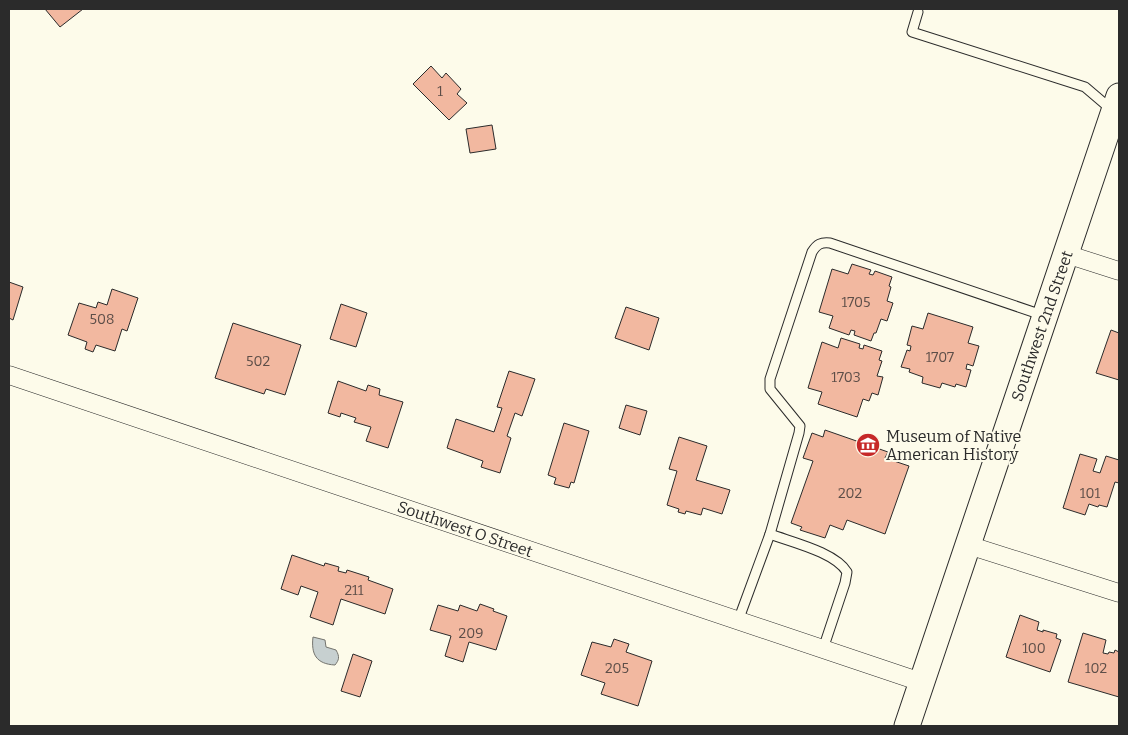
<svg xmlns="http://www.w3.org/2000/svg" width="1128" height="735" viewBox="0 0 1128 735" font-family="Bitter,serif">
<rect width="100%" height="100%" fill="#fdfbea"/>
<path fill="#c7d0d0" stroke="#74746e" d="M313,637L325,640L326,647L336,650C340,657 339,660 335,665C316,664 311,654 313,637Z"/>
<g fill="#f2b8a0" stroke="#2b2b2b">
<path d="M45,9H83L60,27Z"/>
<path d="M431,66L442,78L446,73L461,89L457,94L467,103L449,120L413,84Z"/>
<path d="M492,125L496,149L470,153L466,129Z"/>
<path d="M852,264L871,270L869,274L873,275L875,271L892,277L889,286L891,287L887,301L893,303L887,321L881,319L876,333H874L871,341L854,335L855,331L851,330L849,335L829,328L833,316L819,312L832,269L848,274Z"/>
<path d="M9,282L23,287L13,320L9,318Z"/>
<path d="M112,289L138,298L127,331L122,329L115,351L96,345L93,352L85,349L87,342L68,335L79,303L96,308L98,302L107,305Z"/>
<path d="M341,304L367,313L356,347L330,339Z"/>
<path d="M626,307L659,318L649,350L615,338Z"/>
<path d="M928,313L973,327L968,343L979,346L973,366L967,364L966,369L971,370L966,387L956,384L955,387L942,383L940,388L922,383L923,377L909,372L910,369L901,367L907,350L910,351L911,346L907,345L912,326L923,329Z"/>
<path d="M233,323L301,345L285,395L266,389L264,394L215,378Z"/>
<path d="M1111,330L1119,333V380L1096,373Z"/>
<path d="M841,338L860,344L859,348L863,349L864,345L882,351L879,360L882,361L877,376L883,377L878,395L872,393L869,401L863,399L857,417L818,404L822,392L808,388L822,342L838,348Z"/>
<path d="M509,371L535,379L522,416L515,413L507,436L511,438L500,473L481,467L483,461L447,448L456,419L494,432L502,408L497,407Z"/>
<path d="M338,381L366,391L368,385L380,389L379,395L403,402L388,448L366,441L371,427L354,422L356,418L341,413L340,417L328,413Z"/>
<path d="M626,405L647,411L640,435L619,428Z"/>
<path d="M564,423L589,431L574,483L571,482L569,488L554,484L556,478L548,475Z"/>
<path d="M825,430L888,452L885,458L909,466L885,534L847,520L843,530L830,525L825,538L800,530L802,527L791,523L813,461L803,458L812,433L823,437Z"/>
<path d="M679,437L707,446L696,480L730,490L722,514L703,508L701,515L686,511L685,514L678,512L679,509L667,505L677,471L669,469Z"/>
<path d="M1080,454L1097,459L1093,471L1100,473L1106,456L1119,460V483L1115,482L1107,507L1099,505L1098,507L1089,504L1085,515L1063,508Z"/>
<path d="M292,555L324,566L325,563L339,567L338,571L346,573L347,570L369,577L368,580L393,589L385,614L341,599L333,625L310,617L318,592L301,586L298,595L281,589Z"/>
<path d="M480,604L494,609L493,611L507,616L496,650L469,642L463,662L445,656L451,636L430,630L438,605L458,611L460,605L477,611Z"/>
<path d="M1020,615L1039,622L1037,630L1043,632V630L1057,634L1056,638L1061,640L1050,672L1006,657Z"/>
<path d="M1083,633L1106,640L1103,653L1108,654L1109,652L1114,653L1115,650L1119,652V697L1068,682Z"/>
<path d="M614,639L629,644L626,652L652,661L638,706L601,694L605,683L581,675L592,642L611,647Z"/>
<path d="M353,654L372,661L360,697L341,691Z"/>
</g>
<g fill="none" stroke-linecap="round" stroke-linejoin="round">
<g stroke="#2b2b2b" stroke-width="11">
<g id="service">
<path d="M918,12L912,32L1085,87L1112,110"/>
<path d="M770,534C791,542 835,552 847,572L845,583L823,649"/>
<path d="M738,621L770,534L799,433L800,426L770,389V379L812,252C817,244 821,242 830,243L1042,315"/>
</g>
</g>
<g stroke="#2b2b2b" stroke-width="19">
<g id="minor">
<path d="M1066,254L1119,271"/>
<path d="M9,375L921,682"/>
<path d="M968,545L1119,593"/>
</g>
</g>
<g stroke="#2b2b2b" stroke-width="27">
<path id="secondary" d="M907,726L1119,96"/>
</g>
<use href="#service" stroke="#fdfbea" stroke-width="9"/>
<use href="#minor" stroke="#fdfbea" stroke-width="18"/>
<use href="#secondary" stroke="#fdfbea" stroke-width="25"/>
</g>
<defs>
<g id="museum-disc" transform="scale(1.25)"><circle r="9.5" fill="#c62828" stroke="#fdfbea"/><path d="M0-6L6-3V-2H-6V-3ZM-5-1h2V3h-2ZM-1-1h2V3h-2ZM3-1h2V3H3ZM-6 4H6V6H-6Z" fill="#fff"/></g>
</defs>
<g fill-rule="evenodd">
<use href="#museum-disc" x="868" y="445"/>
</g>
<g text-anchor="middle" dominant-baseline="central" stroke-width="4" stroke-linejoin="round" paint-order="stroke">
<g font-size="14" fill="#5d4e48">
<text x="440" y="91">1</text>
<text x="856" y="302">1705</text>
<text x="102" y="319">508</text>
<text x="940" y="357">1707</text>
<text x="258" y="361">502</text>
<text x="846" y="377">1703</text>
<text x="850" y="493">202</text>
<text x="1090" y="493">101</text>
<text x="354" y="590">211</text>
<text x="471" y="633">209</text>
<text x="1034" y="648">100</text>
<text x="617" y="668">205</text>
<text x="1096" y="668">102</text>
</g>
<g font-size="16" fill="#2b2b2b" stroke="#fdfbea">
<text transform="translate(1042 326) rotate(-71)">Southwest 2nd Street</text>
<text transform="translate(465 529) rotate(19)">Southwest O Street</text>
</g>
<g font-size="16" fill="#2b2b2b" stroke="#fdfbea" text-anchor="start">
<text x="886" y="436">Museum of Native<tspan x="886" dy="18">American History</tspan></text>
</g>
</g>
<rect width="1128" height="735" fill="none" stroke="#2b2b2b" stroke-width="20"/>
</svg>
